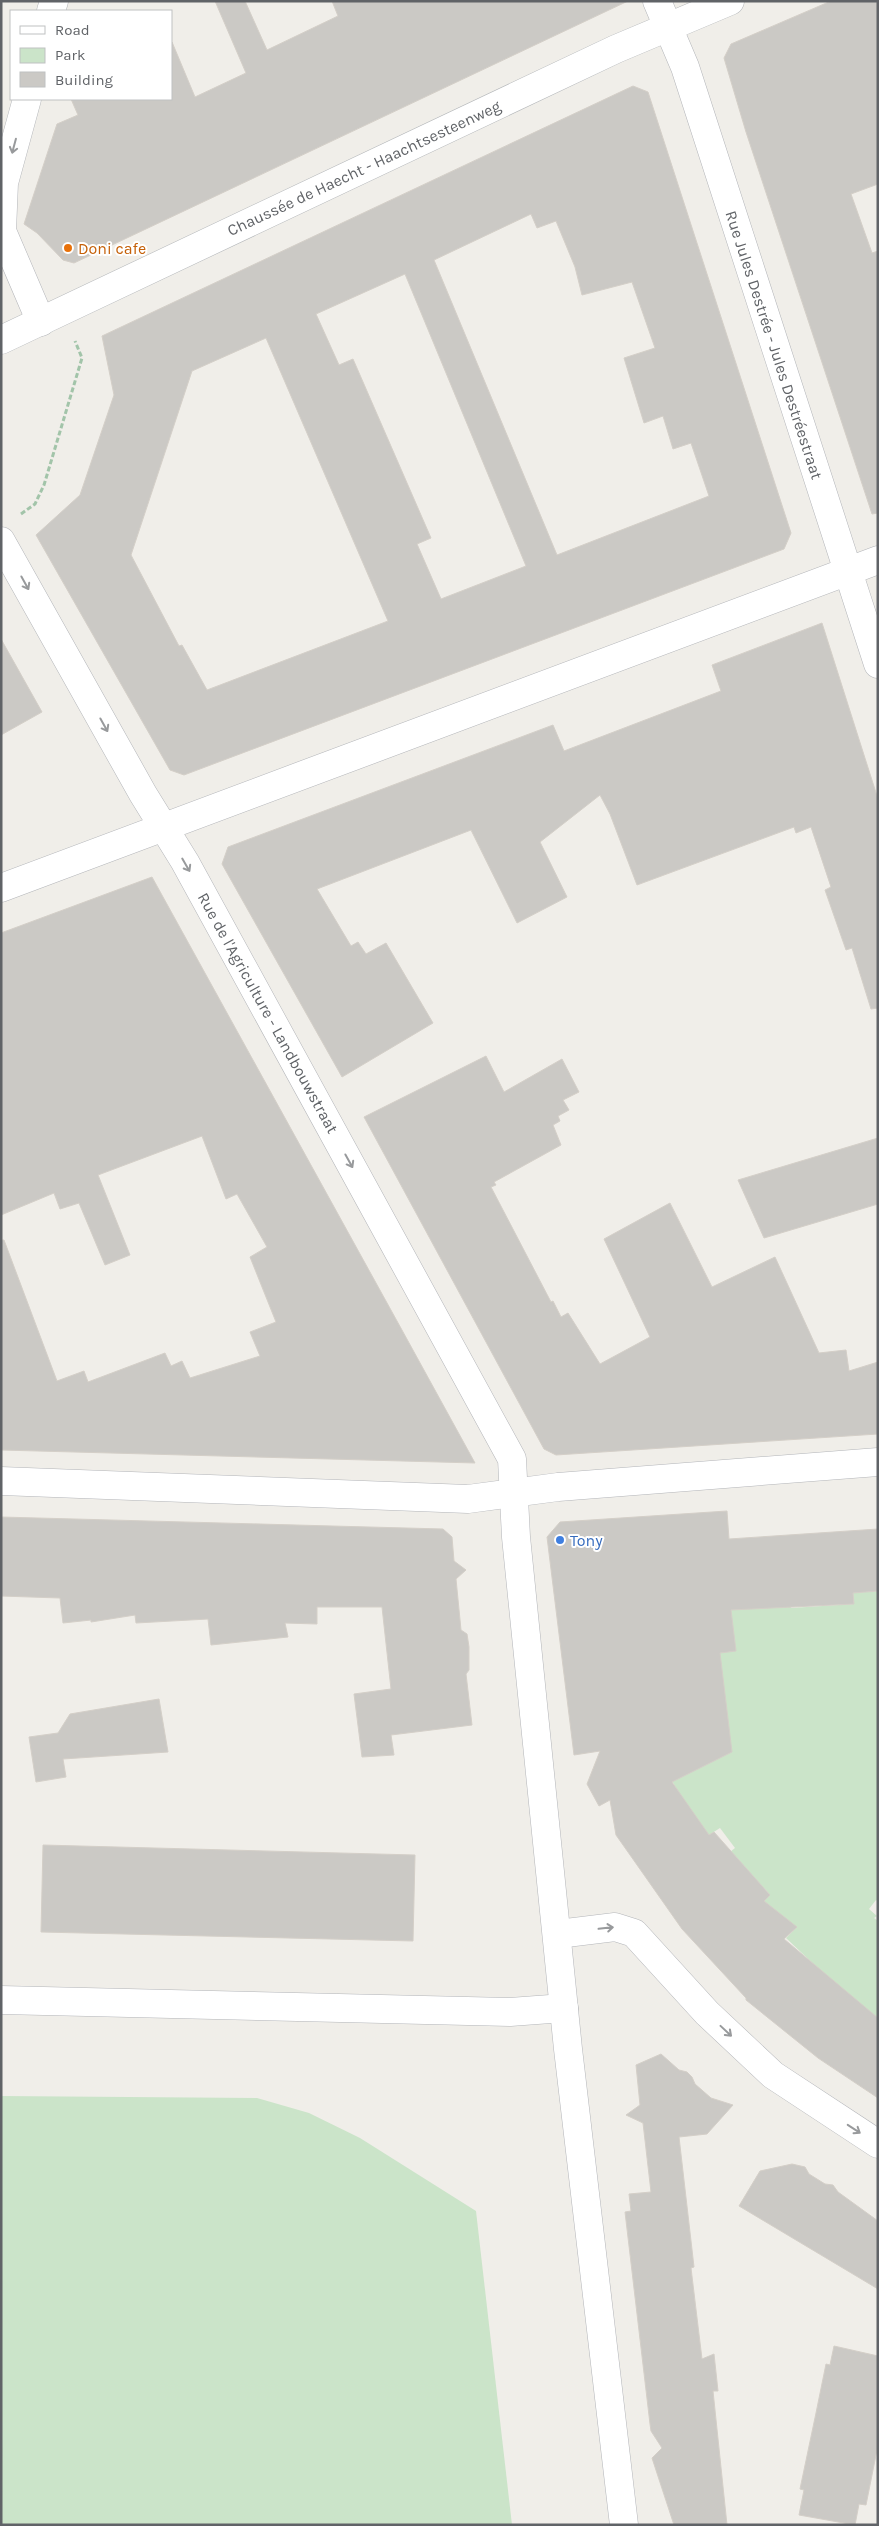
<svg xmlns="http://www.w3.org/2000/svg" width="879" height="2526" viewBox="0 0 879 2526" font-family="Karla,sans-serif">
<rect width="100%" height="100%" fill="#f0eee9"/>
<g fill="#cbe4c9">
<path d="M878,1591V1901L876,1900L869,1909L877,1916L874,1918L878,1921V2025L786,1938L796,1928L764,1901L770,1895L765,1889L721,1859L735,1848L720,1828L709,1835L693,1816L663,1766L720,1653L735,1651L734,1638L719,1611L790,1605L791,1608L854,1604L853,1593Z"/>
<path d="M1,2096L257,2098L309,2113L360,2138L476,2211L512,2525H1Z"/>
</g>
<g fill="#cbc9c5" stroke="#d4cfc8" fill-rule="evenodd">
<path d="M215,1H245L267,50L338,16L332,1H628L74,263L63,260L37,233L24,224L57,124L78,115L71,99H171L172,42L195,97L246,73Z"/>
<path d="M831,1H878V184L851,194L872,253L878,251V513L872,514L746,132L724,58L731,44Z"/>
<path d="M633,86L648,92L791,533L784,549L184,775L170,770L36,535L80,495L114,395L102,336ZM531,214L537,228L556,221L575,267L582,295L632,282L655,348L624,358L644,423L663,416L673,449L691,443L709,496L557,555L434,260ZM405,274L526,566L441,599L417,544L431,538L353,359L339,365L316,314ZM266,338L388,621L207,690L182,645L179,646L131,555L192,371Z"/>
<path d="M822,623L878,799V1008L871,1009L852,948L846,950L825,890L831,887L811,827L796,833L794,827L637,885L610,814L600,795L540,842L567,897L517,923L471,830L317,889L351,946L358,942L366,954L386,943L433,1023L342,1077L222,864L228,847L553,725L564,751L721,691L712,665Z"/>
<path d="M1,639L42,712L1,735Z"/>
<path d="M152,877L397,1321L475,1463L1,1450V1240H4L57,1381L84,1371L88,1382L165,1353L171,1366L182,1361L190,1378L260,1356L250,1332L276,1322L250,1257L267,1247L237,1194L226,1199L202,1136L98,1175L130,1255L105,1265L79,1203L60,1209L54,1193L1,1215V933Z"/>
<path d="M486,1056L504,1092L562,1059L579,1092L563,1100L569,1110L558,1116L560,1121L553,1125L561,1145L494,1182L496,1185L491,1187L551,1302L553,1301L561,1317L568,1313L600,1364L650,1337L604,1239L670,1203L712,1287L775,1257L819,1353L846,1350L849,1371L878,1362V1434L556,1455L544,1449L364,1117Z"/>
<path d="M878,1138V1204L764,1238L738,1180Z"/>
<path d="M727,1511L729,1539L878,1529V1591L853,1593L854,1604L731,1610L736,1651L720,1653L732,1752L672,1782L709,1835L714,1832L770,1895L764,1901L797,1927L784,1939L878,2018V2098L818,2058L746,2000V1998L682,1929L616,1835L610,1800L599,1806L587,1784L600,1751L574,1755L547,1537L560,1522Z"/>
<path d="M1,1517L443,1529L452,1537L454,1561L466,1570L456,1579L461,1630L467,1634L469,1647V1670L466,1674L472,1725L391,1735L394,1755L362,1757L354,1694L391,1689L382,1607H317V1624L285,1623L288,1637L211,1645L208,1619L136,1623L135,1615L91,1622V1620L63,1623L60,1598L1,1596Z"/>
<path d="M159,1699L168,1752L63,1759L66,1777L36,1782L29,1737L58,1733L70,1714Z"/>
<path d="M43,1845L415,1855L413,1941L41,1932Z"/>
<path d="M661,2054L679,2070L687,2072L692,2077L695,2084L711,2098L733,2105L707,2134L679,2137L694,2267L691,2268L702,2359L714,2354L718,2391H713L727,2525H674L652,2458L662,2448L651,2431L650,2424L625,2212L631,2211L629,2194L651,2192L643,2123L626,2115L640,2105L636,2065Z"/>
<path d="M792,2164L805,2167L809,2174L825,2184L833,2185L838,2192L878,2221V2289L739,2206L760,2171Z"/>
<path d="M834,2346L878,2356V2445L866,2505L859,2504L855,2525L799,2515L804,2490L800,2489L816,2413L826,2364L830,2365Z"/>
</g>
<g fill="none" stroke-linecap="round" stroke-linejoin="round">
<g stroke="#b3b5b9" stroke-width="29">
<g id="street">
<path d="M657,1L685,67L878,664"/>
<path d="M51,11L54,1"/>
<path d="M27,99L4,183L2,231L41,322"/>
<path d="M1,541L143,794L185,862L512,1459L516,1537L568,2049L624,2525"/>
<path d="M1,888L878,560"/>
<path d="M1,1481L468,1499L558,1487L878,1462"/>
<path d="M558,1934L615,1927L634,1933L707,2013L773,2075L878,2144"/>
<path d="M1,2000L510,2012L564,2008"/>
</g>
</g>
<g stroke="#b3b6b9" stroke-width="29">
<path id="secondary" d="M1,340L616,49L730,1"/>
</g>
<path stroke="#a2c4a9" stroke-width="3" stroke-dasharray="5 2.5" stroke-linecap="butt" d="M21,514L35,504L44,485L82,358L75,341"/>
<use href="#street" stroke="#fff" stroke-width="28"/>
<use href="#secondary" stroke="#fff" stroke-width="28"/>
</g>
<defs><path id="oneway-shaft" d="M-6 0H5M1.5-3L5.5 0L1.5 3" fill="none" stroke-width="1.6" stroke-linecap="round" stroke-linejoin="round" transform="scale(1.25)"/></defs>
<g stroke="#989a9c">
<use href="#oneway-shaft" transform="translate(14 146) rotate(105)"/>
<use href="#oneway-shaft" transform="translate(25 583) rotate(61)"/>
<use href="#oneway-shaft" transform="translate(104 725) rotate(61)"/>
<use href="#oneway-shaft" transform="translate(186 865) rotate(60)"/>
<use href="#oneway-shaft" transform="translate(349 1161) rotate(61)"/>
<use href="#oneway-shaft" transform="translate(606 1928) rotate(-6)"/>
<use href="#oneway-shaft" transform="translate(726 2031) rotate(43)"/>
<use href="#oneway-shaft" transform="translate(854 2129) rotate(33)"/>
</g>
<circle fill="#e8710a" stroke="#fff" stroke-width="2" cx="68" cy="248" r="5"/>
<circle fill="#3f7fe0" stroke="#fff" stroke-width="2" cx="560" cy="1540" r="5"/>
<g text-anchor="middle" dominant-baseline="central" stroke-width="4" stroke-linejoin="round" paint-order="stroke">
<g font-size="16" fill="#606367" stroke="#fff">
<text transform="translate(364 168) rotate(-25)">Chaussée de Haecht - Haachtsesteenweg</text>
<text transform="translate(774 345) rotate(72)">Rue Jules Destrée - Jules Destréestraat</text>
<text transform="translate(268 1013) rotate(61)">Rue de l'Agriculture - Landbouwstraat</text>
</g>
<g font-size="16" fill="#c56008" stroke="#fff" text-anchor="start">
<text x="78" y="248">Doni cafe</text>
</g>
<g font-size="16" fill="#366cbe" stroke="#fff" text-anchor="start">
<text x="570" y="1540">Tony</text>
</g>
</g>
<rect width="879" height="2526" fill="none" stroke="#606367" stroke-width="5"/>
<rect x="10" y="10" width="162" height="90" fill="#ffffff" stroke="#bfc1c2"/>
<rect x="20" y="26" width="25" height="8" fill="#ffffff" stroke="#bfc1c2"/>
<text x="55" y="35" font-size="15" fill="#606367">Road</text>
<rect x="20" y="48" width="25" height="15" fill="#cbe4c9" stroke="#bfc1c2"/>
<text x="55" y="60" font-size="15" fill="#606367">Park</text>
<rect x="20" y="72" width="25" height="15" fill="#cbc9c5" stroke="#bfc1c2"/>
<text x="55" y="85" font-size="15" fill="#606367">Building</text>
</svg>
